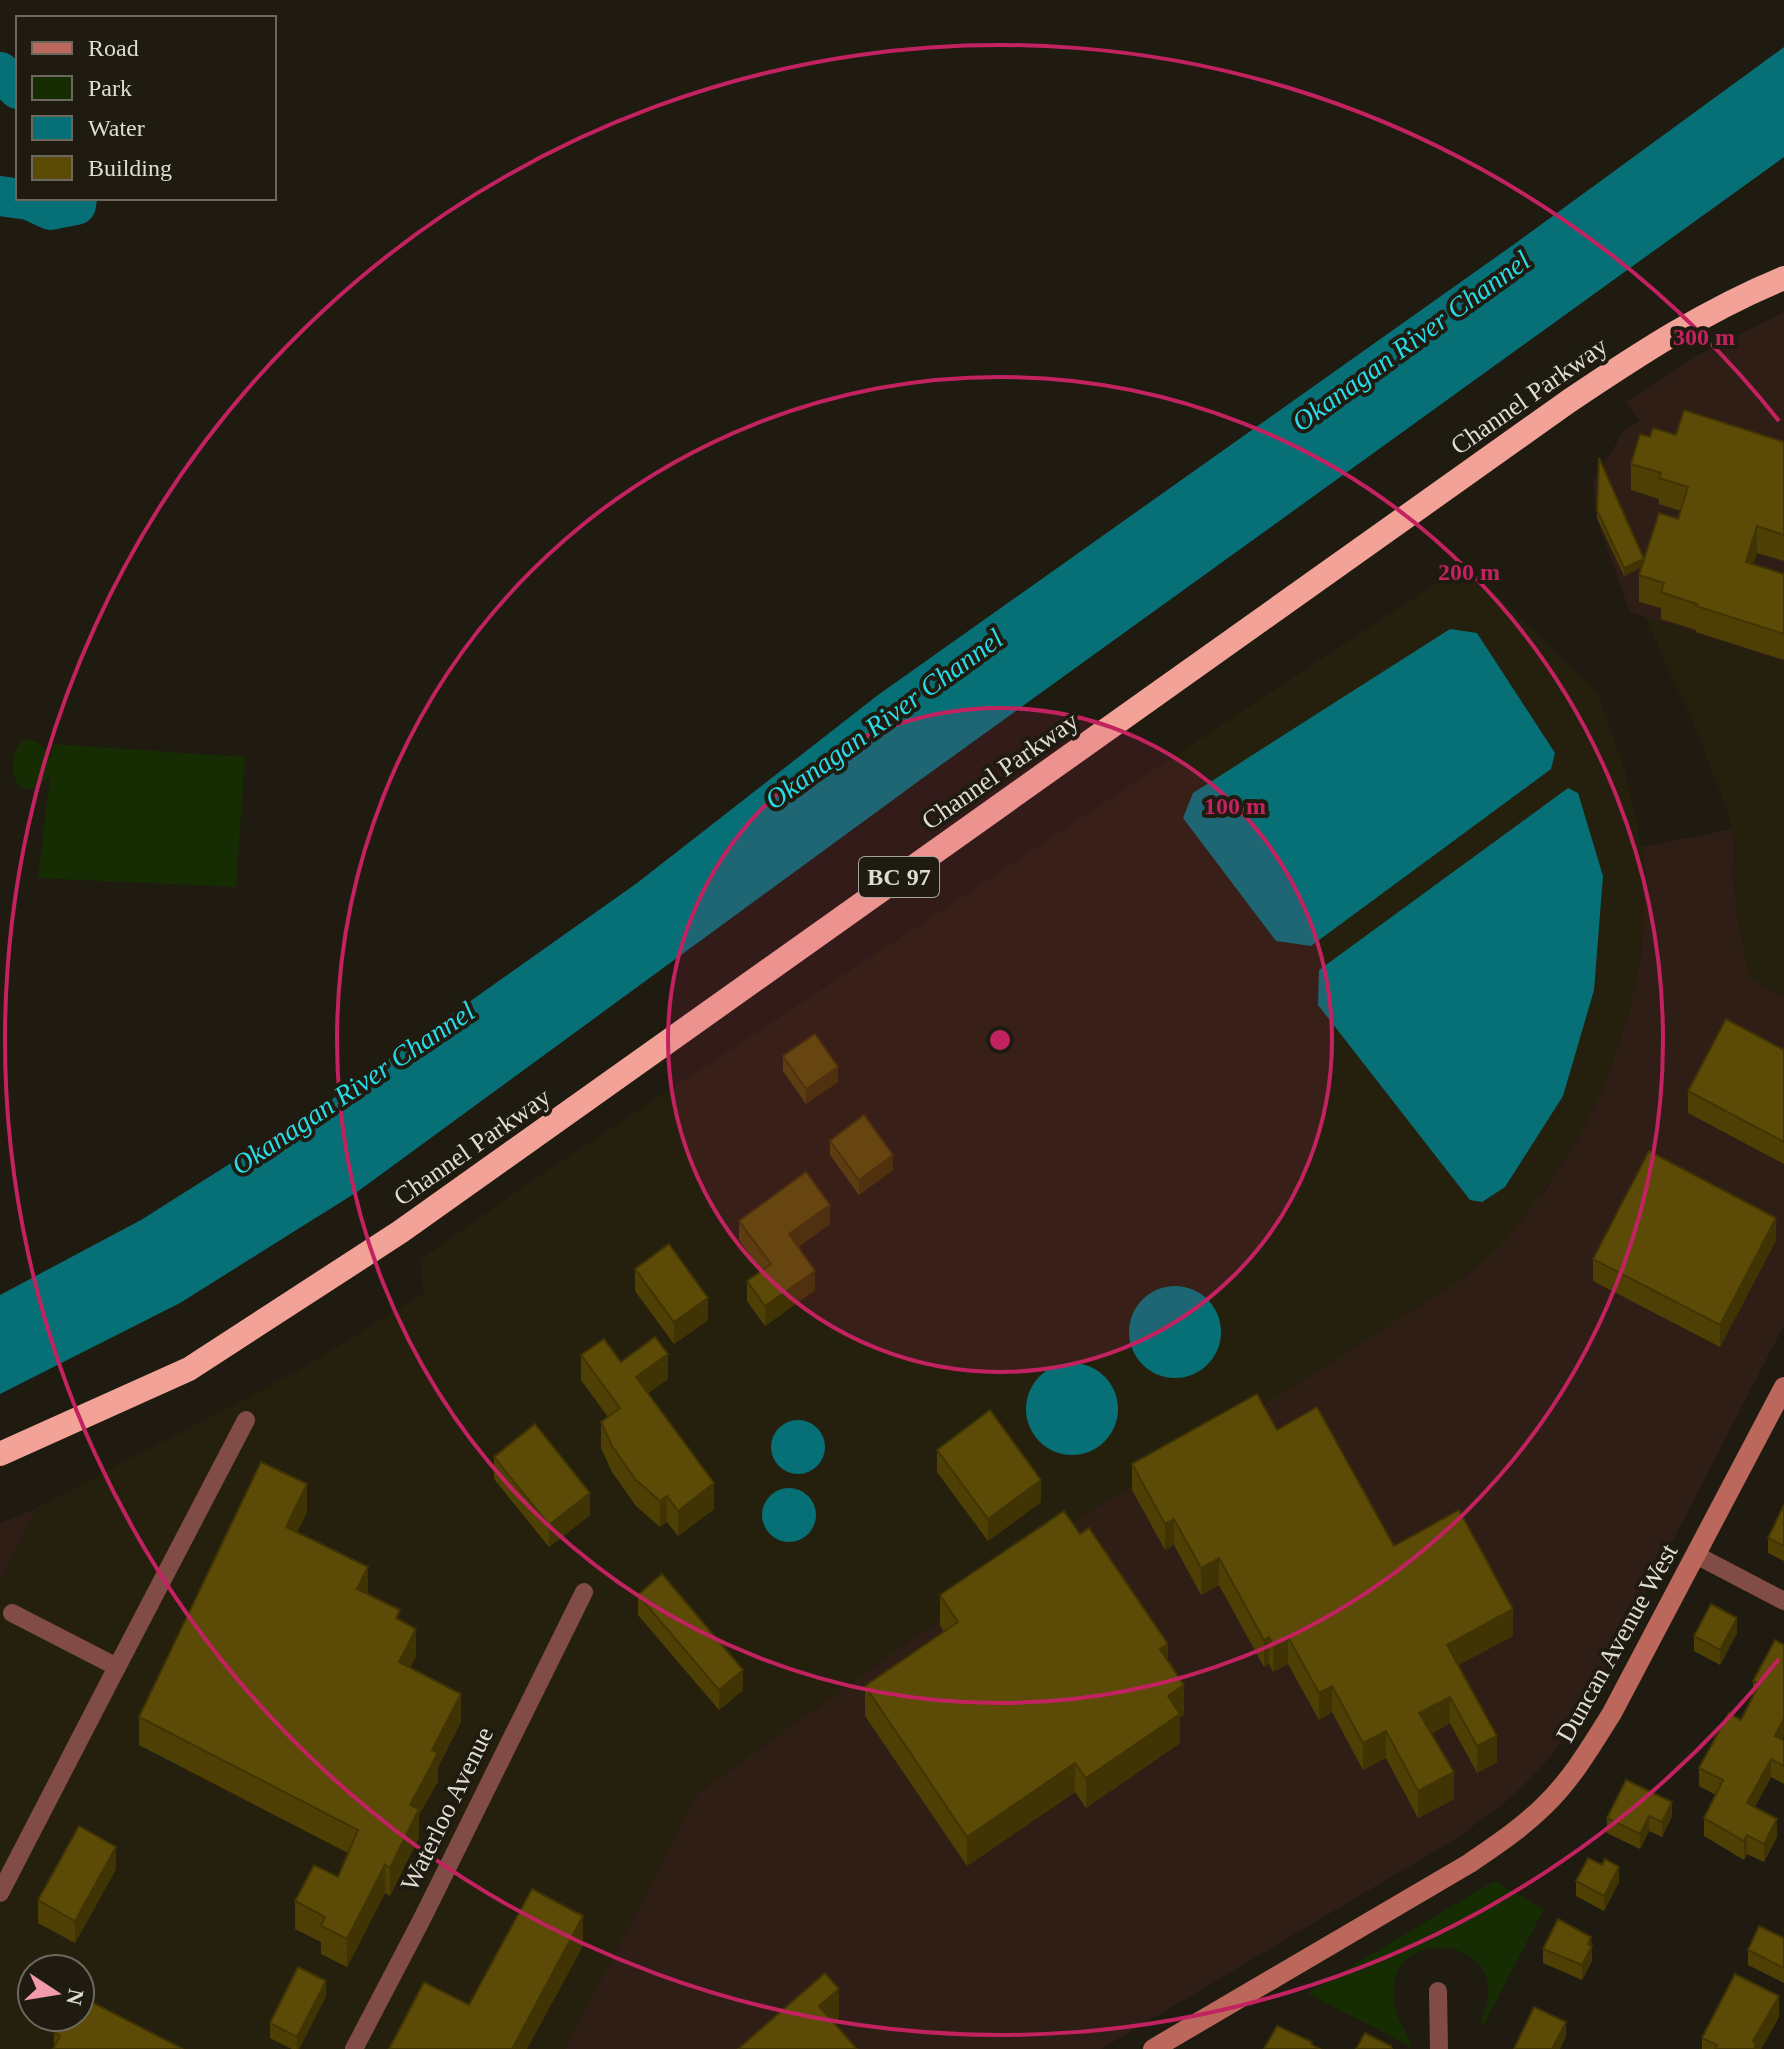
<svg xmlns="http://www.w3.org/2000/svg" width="1784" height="2049" viewBox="0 0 1784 2049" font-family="Georgia,serif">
<rect width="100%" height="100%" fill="#1f1b10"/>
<g fill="#2f1e16">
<path d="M1784,312V662L1630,612L1597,520L1593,482L1625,429L1640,421L1626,402L1697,356Z"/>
<path d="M1733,829L1735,849L1733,876L1749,978L1784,996V1325L1592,1697L1568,1734L1543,1765L1513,1796L1457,1838L1101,2049H565L698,1793L1096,1507L1291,1388L1543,1194L1579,1137L1606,1083L1630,1010L1645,863L1641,847Z"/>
<path d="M37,1508L0,1582V1523Z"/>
</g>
<g fill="#25200e" fill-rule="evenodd">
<path d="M1465,564L1597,693L1625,770L1645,863L1642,953L1630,1010L1606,1083L1579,1137L1542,1194L1501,1246L1462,1279L1291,1388L1096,1507L698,1793L565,2049H0V1582L37,1508L298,1371L424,1293L420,1260L529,1183ZM32,1969H80V2017H32Z"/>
<path d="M1646,617L1784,662V996L1749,978L1736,910L1733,876L1735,849L1729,815L1690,714L1669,673Z"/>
</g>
<g fill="#162d03">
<path d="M26,739C40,742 45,747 51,759L53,744L245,757L236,887L38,878L50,776C14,816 0,753 26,739Z"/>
<path d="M1494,1881L1544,1909L1484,2024L1480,2022C1523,1939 1391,1919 1393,1995C1393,2014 1406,2029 1412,2047L1307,1993Z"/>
</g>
<g fill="#077076">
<path d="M1784,47V157L927,775L357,1192L180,1303L0,1394V1295L141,1220L331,1100L637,883L878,695L1513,245Z"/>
<path d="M1450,629L1477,633L1555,753L1551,769L1311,946L1276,941L1183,818L1193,793Z"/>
<path d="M1568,788L1578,793L1603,876L1594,990L1563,1096L1505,1187L1482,1202L1470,1200L1318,1005L1319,970Z"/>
<circle cx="1175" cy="1332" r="46"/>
<circle cx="1072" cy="1409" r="46"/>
<circle cx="798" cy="1447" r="27"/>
<circle cx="789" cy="1515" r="27"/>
</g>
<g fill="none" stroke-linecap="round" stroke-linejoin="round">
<g stroke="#077076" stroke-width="40">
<path d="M0,72L18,89"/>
<path d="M0,196L29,200L51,210L76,205L77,198"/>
</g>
<g stroke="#814c45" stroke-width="18">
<path d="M1696,1555L1784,1601"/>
<path d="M117,1667L246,1420"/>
<path d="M0,1893L117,1667L12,1613"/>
<path d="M1438,1991L1439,2049"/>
<path d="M354,2049L422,1919L584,1592"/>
</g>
<path stroke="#bc675b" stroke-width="20" d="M1153,2049L1470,1863C1496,1845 1522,1828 1545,1805C1572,1779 1592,1745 1612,1713L1784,1387"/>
<path stroke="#f2a296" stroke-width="24" d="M0,1454L189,1369L400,1232L1569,401C1639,354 1706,310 1784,278"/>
</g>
<g fill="#4e4005">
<path d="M1676,435L1784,442V561L1757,553L1753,564L1784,574V660L1696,632V630L1661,619V608L1639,602V575L1642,567L1624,576L1597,518L1599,458L1644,559L1678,519L1681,511L1659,504V499L1631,490V464L1650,437Z"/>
<path d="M1784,1050V1164L1688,1113V1091Z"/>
<path d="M783,1056L838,1082L806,1104L783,1071Z"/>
<path d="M830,1141L893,1170L859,1195L830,1155Z"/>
<path d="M739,1221L830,1224L798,1247L815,1290L765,1326L747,1301V1281L761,1271L739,1240Z"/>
<path d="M1776,1240L1720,1347L1593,1281V1259Z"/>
<path d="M635,1269L708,1320L674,1344L635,1291Z"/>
<path d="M581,1355L621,1362L668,1379L648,1393L714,1509L678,1536L667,1522L660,1527L636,1506L612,1472L601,1448V1422L608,1417L581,1380Z"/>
<path d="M1277,1430L1394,1546L1513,1636L1458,1665L1497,1762L1477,1773L1450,1723L1431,1734L1454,1799L1418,1818L1386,1758L1363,1770L1332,1712L1319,1720L1288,1664L1273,1672L1269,1664L1264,1667L1219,1585L1201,1595L1174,1545L1165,1550L1132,1490V1464Z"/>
<path d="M937,1450L1041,1502L988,1541L937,1472Z"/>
<path d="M494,1457L590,1515L549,1547L494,1479Z"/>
<path d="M1784,1505V1561L1768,1553V1538Z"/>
<path d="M307,1512L297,1532L400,1620L416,1656L410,1668L461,1722L438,1767V1781L419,1815V1837L390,1896L385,1893L347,1967L321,1954V1942L295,1929V1901L338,1877L348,1853L139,1745V1717Z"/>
<path d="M638,1595L743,1690L719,1710L638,1615Z"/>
<path d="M940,1595L1168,1661L1184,1715L1180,1717V1743L1086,1808L1075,1792L967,1866L865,1716V1686L944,1632L940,1625Z"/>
<path d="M1737,1633L1720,1665L1694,1651V1636Z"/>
<path d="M1784,1645V1736L1782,1739L1784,1740V1784L1771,1777L1755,1807L1777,1837L1764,1862L1747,1854L1744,1860L1704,1836V1818L1716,1795L1699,1786V1768L1741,1720L1753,1695V1681Z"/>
<path d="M1626,1780L1672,1816L1662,1837L1649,1831L1640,1849L1607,1833V1818Z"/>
<path d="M116,1869L75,1943L38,1923V1900Z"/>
<path d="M1576,1881L1619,1882L1604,1911L1576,1896Z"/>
<path d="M1591,1937L1592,1961L1582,1980L1543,1963V1949Z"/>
<path d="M1784,1938V1983L1748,1965V1950Z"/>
<path d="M326,1996L299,2049H292L270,2038V2023Z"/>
<path d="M1779,2017L1761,2049H1702V2038Z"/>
<path d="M54,2032L183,2049L54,2047Z"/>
</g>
<g fill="#403404">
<path d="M1757,526V553L1746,588V562Z"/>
<path d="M1644,559V566L1624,576V568Z"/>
<path d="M838,1067V1082L806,1104V1089Z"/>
<path d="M893,1155V1170L859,1195V1180Z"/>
<path d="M830,1205V1224L789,1254V1234Z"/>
<path d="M1776,1218V1240L1720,1347V1325Z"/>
<path d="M815,1271V1290L765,1326V1306Z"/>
<path d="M708,1298V1320L674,1344V1322Z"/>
<path d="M668,1354V1379L636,1402V1377Z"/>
<path d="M1041,1480V1502L988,1541V1519Z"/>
<path d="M714,1483V1509L678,1536V1511Z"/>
<path d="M307,1484V1512L286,1555V1527Z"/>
<path d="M590,1493V1515L549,1547V1525Z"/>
<path d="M667,1496V1522L660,1527V1501Z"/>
<path d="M1174,1519V1545L1165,1550V1524Z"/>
<path d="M1219,1558V1585L1201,1595V1568Z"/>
<path d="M368,1567V1595L357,1589Z"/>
<path d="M1513,1609V1636L1447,1671V1645Z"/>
<path d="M1737,1618V1633L1720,1665V1650Z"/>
<path d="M416,1629V1656L399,1690V1662Z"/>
<path d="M1269,1637V1664L1264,1667V1640Z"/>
<path d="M1288,1637V1664L1273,1672V1645Z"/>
<path d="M1168,1644V1673L1160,1649Z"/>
<path d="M743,1670V1690L719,1710V1690Z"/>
<path d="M1184,1685V1715L1180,1717V1743L1086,1808V1778L1168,1696Z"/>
<path d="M1332,1686V1712L1319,1720V1693Z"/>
<path d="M461,1694V1722L438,1767V1781L419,1815V1837L390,1896V1868L410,1805L432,1750Z"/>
<path d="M1450,1697V1723L1419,1740V1713Z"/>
<path d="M1784,1718V1736L1775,1754V1736Z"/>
<path d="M1386,1731V1758L1363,1770V1743Z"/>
<path d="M1497,1736V1762L1477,1773V1746Z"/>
<path d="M1771,1759V1777L1747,1821V1803Z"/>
<path d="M1075,1763V1792L967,1866V1837Z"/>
<path d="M1454,1772V1799L1418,1818V1791Z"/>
<path d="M1672,1802V1816L1662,1837V1822Z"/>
<path d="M1649,1816V1831L1640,1849V1834Z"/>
<path d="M1777,1819V1837L1764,1862V1844Z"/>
<path d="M1747,1835V1854L1744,1860V1841Z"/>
<path d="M116,1847V1869L75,1943V1921Z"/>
<path d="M385,1865V1893L347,1967V1939Z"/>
<path d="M1619,1867V1882L1604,1911V1896Z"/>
<path d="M583,1916V1946L527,2049H512Z"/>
<path d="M1591,1937L1592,1961L1582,1980V1965L1588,1944Z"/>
<path d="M326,1981V1996L299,2049H297V2037Z"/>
<path d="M839,1989V2018L819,2035V2006Z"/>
<path d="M1779,1996V2017L1761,2049H1753V2041Z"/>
<path d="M1566,2022V2037L1560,2049H1552Z"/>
</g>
<g fill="#5b4b06" stroke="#403404" stroke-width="2">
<path d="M1684,410L1784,442V535L1757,526L1746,562L1784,574V634L1696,606L1697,604L1661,592L1664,583L1639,575L1659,513L1678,519L1688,487L1659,478L1661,473L1631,464L1640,434L1650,437L1653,428L1676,435Z"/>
<path d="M1599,458L1644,559L1624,568L1597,510Z"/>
<path d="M1726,1019L1784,1050V1142L1688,1091Z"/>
<path d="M815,1034L838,1067L806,1089L783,1056Z"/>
<path d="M864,1115L893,1155L859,1180L830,1141Z"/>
<path d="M1649,1151L1776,1218L1720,1325L1593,1259Z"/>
<path d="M806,1172L830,1205L789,1234L815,1271L765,1306L747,1281L771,1264L739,1221Z"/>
<path d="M669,1244L708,1298L674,1322L635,1269Z"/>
<path d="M655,1337L668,1354L636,1377L714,1483L678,1511L667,1496L660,1501L636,1480L612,1446L601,1422L620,1408L581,1355L604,1339L621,1362Z"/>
<path d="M1257,1394L1277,1430L1317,1407L1394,1546L1459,1510L1513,1609L1447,1645L1497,1736L1477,1746L1450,1697L1419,1713L1454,1772L1418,1791L1386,1731L1363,1743L1332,1686L1319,1693L1288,1637L1273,1645L1269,1637L1264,1640L1219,1558L1201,1568L1174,1519L1165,1524L1132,1464Z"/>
<path d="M990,1410L1041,1480L988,1519L937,1450Z"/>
<path d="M535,1424L590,1493L549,1525L494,1457Z"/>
<path d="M261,1462L307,1484L286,1527L368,1567L357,1589L400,1610L396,1618L416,1629L399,1662L461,1694L432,1750L438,1753L410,1805L419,1809L390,1868L385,1865L347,1939L321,1926L325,1917L295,1901L314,1865L338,1877L358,1830L139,1717Z"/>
<path d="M1784,1505V1546L1768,1538Z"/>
<path d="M1064,1511L1080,1534L1089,1528L1168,1644L1160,1649L1184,1685L1168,1696L1180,1714L1086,1778L1075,1763L967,1837L865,1686L958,1622L940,1595Z"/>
<path d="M662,1574L743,1670L719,1690L638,1595Z"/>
<path d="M1711,1604L1737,1618L1720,1650L1694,1636Z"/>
<path d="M1775,1640L1784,1645V1718L1775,1736L1784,1740V1766L1771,1759L1747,1803L1777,1819L1764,1844L1747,1835L1744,1841L1704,1818L1723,1780L1699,1768L1729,1713L1741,1720L1759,1684L1753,1681Z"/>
<path d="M1626,1780L1672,1802L1662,1822L1649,1816L1640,1834L1607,1818Z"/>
<path d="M79,1826L116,1847L75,1921L38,1900Z"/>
<path d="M1588,1858L1602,1865L1605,1859L1619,1867L1604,1896L1576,1881Z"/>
<path d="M532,1889L583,1916L512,2049H389L424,1982L469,2005Z"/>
<path d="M1558,1919L1591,1937L1588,1944L1592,1946L1582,1965L1543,1949Z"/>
<path d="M1759,1926L1784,1938V1968L1748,1950Z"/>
<path d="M298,1967L326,1981L297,2037L270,2023Z"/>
<path d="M825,1973L839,1989L819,2006L857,2049H738Z"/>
<path d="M1735,1974L1779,1996L1753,2041L1756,2044L1754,2049H1715L1717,2045L1702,2038Z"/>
<path d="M80,1996L183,2049H53L60,2036L54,2032L62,2017H80Z"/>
<path d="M1534,2007L1566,2022L1552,2049H1514Z"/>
<path d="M1277,2026L1312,2042L1311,2044L1320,2049H1264Z"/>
<path d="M1365,2033L1391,2046L1392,2049H1356Z"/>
</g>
<circle cx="1000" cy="1040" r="332" fill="#c32261" fill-opacity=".12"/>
<g fill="none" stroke="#c32261" stroke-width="4">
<circle cx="1000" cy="1040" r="332"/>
<circle cx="1000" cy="1040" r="663"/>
<path d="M1779 1659A995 995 0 1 1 1779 421"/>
</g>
<g text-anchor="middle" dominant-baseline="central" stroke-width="8" stroke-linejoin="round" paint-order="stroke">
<rect fill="#1f1b10" stroke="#a5a299" stroke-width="2" x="859" y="857" width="80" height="40" rx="6"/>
<g font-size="24" font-weight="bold" fill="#dfdcd4">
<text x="899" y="877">BC 97</text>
</g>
<g font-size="26" fill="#dfdcd4" stroke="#1f1b10">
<text transform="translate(1529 396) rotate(-35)">Channel Parkway</text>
<text transform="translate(1000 771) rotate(-35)">Channel Parkway</text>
<text transform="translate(472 1147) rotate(-35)">Channel Parkway</text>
<text transform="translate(1617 1643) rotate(-61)">Duncan Avenue West</text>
<text transform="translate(447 1809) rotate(-64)">Waterloo Avenue</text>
</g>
<g font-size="28" font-style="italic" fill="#27dce8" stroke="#1f1b10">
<text transform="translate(1411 341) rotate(-36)">Okanagan River Channel</text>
<text transform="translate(884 719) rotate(-36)">Okanagan River Channel</text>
<text transform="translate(353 1088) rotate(-34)">Okanagan River Channel</text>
</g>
</g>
<circle cx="1000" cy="1040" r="12" fill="#c32261" stroke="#1f1b10" stroke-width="4"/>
<g font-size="24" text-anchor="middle" font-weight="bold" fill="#c32261" stroke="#1f1b10" stroke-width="8" stroke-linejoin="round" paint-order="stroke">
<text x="1704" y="345">300 m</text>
<text x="1469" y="580">200 m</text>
<text x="1235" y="814">100 m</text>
</g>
<rect x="16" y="16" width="260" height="184" fill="#1f1b10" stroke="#6c685e" stroke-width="2"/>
<rect x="32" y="42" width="40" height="12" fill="#bc675b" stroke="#6c685e" stroke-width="2"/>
<text x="88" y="56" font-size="24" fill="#dfdcd4">Road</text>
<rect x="32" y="76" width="40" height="24" fill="#162d03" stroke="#6c685e" stroke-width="2"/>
<text x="88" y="96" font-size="24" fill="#dfdcd4">Park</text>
<rect x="32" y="116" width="40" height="24" fill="#077076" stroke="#6c685e" stroke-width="2"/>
<text x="88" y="136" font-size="24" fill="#dfdcd4">Water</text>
<rect x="32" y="156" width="40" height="24" fill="#5b4b06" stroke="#6c685e" stroke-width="2"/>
<text x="88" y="176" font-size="24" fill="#dfdcd4">Building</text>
<g transform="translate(56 1993) rotate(102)"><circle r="38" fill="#1f1b10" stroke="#6c685e" stroke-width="2"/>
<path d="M0-6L14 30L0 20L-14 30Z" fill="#f29aad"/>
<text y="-12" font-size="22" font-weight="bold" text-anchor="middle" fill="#dfdcd4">N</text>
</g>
</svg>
